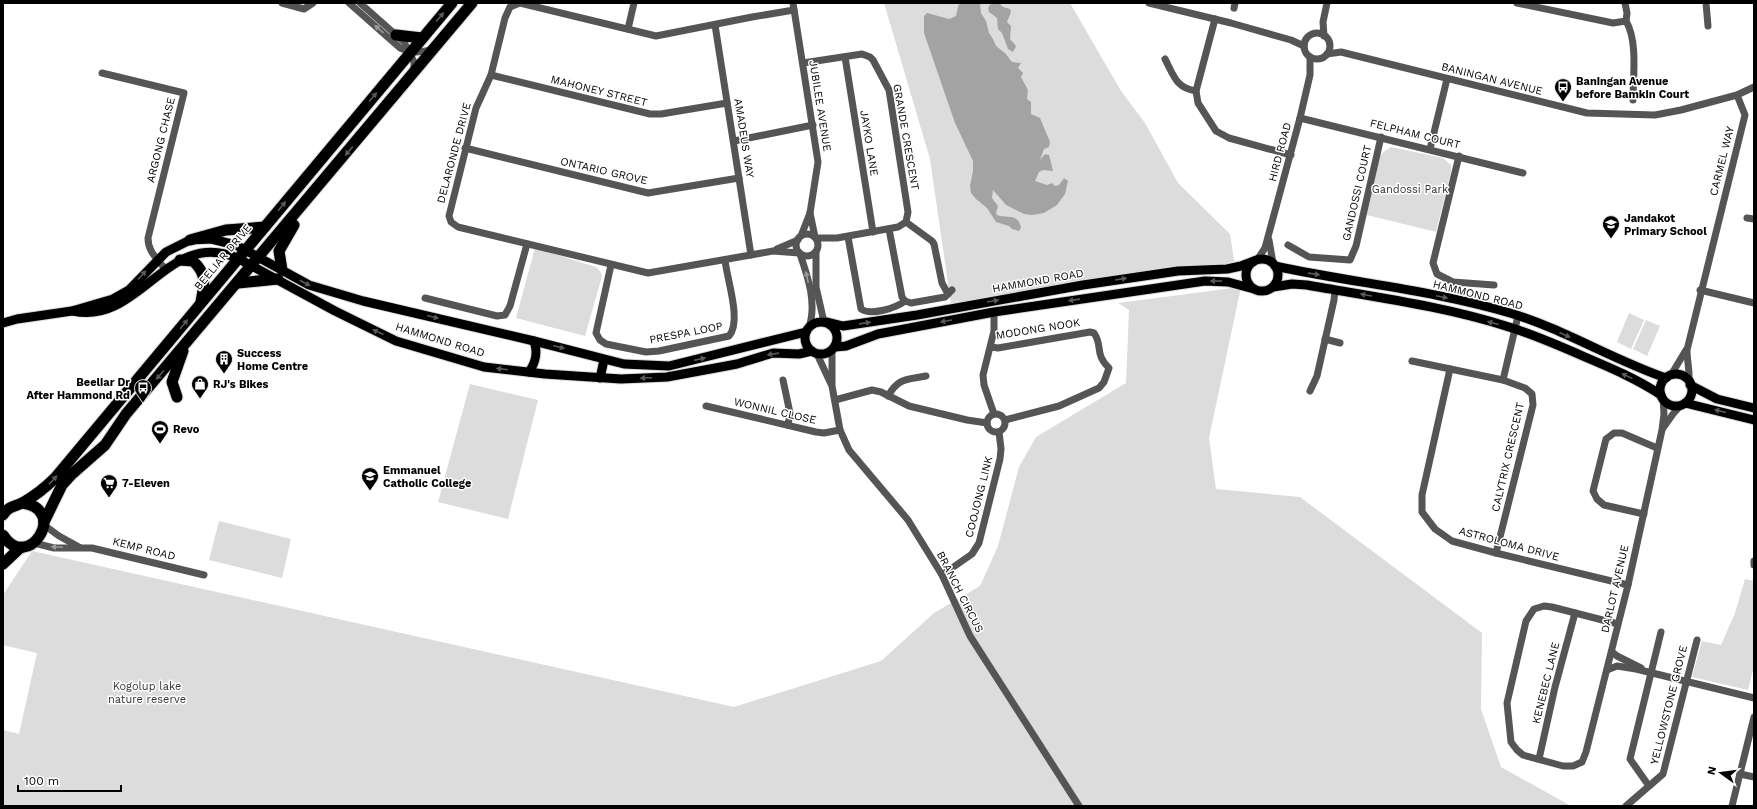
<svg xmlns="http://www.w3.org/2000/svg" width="1757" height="809" viewBox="0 0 1757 809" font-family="'Work Sans',sans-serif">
<rect width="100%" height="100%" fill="#fff"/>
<g fill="#dcdcdc">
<path d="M884,3H1070L1121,91L1145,123L1178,183L1230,234L1235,266L951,304L930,159Z"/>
<path d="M1391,147L1443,158L1451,165V172L1436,232L1367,215L1379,159L1382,153Z"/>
<path d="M535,248L596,267L600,271L602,276L585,336L516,318Z"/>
<path d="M1241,287L1209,438L1216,489L1300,497L1482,633L1481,709L1501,767L1571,806H3V730L19,734L37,653L3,645V595L32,551L734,707L881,661L934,613L980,586L998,546L1019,467L1036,437L1126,383L1129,310L1118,303Z"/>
<path d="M1629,313L1644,320L1631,349L1617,342Z"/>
<path d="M1646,320L1660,326L1647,356L1633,349Z"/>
<path d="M470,384L538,400L508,519L438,502Z"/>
<path d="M219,521L291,539L282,578L209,560Z"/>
<path d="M1745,579L1754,581V666L1748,690L1692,677L1702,641L1721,645L1735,613Z"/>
</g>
<g fill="#a3a3a3">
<path d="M959,3H980L981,13L986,21L989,33L993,39L996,46L1005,53L1012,62L1021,63L1018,68L1023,73L1021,77L1028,90L1027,99L1031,102V114L1040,118L1050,142L1049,147L1044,149L1040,160L1045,154L1049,155L1053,171L1043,170L1039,172L1035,181L1047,185L1052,183L1055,186L1059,185L1064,178L1068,181L1065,194L1057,205L1044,213L1032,215L1024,214L1006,205L993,190L992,198L998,206L996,213L997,215C1006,219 1018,212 1021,228L1019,231L1012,229L1009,226L996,222L987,208L976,199L971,193L970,186L973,171V161L955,123L924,33V16L927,13L949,19L956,16Z"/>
<path d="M991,3L1000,4L1003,7L1010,9L1011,12L1007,22L1011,26L1010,39L1016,46L1013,52L1008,49L1002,33L998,29L997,18L989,12L988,8Z"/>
</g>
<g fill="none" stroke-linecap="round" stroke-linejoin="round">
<g stroke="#dbdbdb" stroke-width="11">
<g id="major">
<circle cx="1262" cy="275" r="16"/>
<path d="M1275,266C1353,283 1433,290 1510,313C1564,329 1613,360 1666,378"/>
<path d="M1273,287L1292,284L1307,285C1374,297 1444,306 1509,327C1535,335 1560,346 1585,357C1611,368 1637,379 1661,395"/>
<path d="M73,311C140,326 168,226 239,259L335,311L396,341L484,367L545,374L621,379L667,377L737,364L773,353L799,354L812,351"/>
<circle cx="821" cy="338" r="16"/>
<path d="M827,322L843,326L917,315L1083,285L1178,271L1227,269L1241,266L1254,261"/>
<path d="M3,323L17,319L72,311L113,299L129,290L166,252L190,240L211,239L236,245L309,285L363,301L534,341L624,364L669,366L806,332"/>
<path d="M835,347L846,346L878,334L994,312L1205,281L1228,282L1254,289"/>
<path d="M529,372C536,362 538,353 534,341"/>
<circle cx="1676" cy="390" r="16"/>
<path d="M600,378L604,360"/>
<path d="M1690,385L1717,399L1754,408"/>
<path d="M1685,403L1754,420"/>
</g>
</g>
<g stroke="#dbdbdb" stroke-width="13">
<g id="highway">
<path d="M396,35L422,38"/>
<path d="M190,240L226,230L265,227"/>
<path d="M180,260L193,261C208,275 204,284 201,302"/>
<path d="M282,270L279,251L294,225"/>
<path d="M238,283L278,279"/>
<path d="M177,397L172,382L183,351"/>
<path d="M3,515C9,505 16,507 24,502C36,495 46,487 55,478L452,3"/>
<path d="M44,522L62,485L72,474L105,445L126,414L472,3"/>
<path d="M3,535C27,574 70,509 22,503"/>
<path d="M3,564L21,547"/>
</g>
</g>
<g stroke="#555" stroke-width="7">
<path d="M282,3L304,9L313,3"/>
<path d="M349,3L400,48C412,53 420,53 433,49"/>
<path d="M360,3L404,42L414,62V71"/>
<path d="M793,3L818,162L810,213L801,236"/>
<path d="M1149,3L1231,23L1291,40L1304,46"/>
<path d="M1517,3L1613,23L1626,21L1627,13L1625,3"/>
<path d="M1706,3L1708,26"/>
<path d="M1234,8L1235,3"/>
<path d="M794,10L752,17L656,36L520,3L510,7L505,18L491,75L476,108L449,216L451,222L458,227L648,273L773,251L799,253"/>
<path d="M1215,19L1196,91L1198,103L1216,131L1229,138L1291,155"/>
<path d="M1626,21C1638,41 1633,77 1633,100"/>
<path d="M715,25L751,255"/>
<path d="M628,29L634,3"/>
<circle cx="1317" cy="46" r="13"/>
<path d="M1324,36L1323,22L1327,3"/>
<path d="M1327,54L1341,52L1587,113L1655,115L1681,110L1737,95L1754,87"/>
<path d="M845,57L873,232"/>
<path d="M1165,59C1174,76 1176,88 1196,91"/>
<path d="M803,63L862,54L870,57L873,60L889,90L908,212L906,222L898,227L837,238H816"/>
<path d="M102,73L184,93L148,238C148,252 157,258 165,269"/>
<path d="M491,75L650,114H661L727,103"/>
<path d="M1300,118L1523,173"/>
<path d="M734,141L813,125"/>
<path d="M465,148L648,193L739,178"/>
<path d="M1430,149L1447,79"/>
<path d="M1459,156L1433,263L1437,274L1453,282L1494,285"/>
<path d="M810,213L815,237"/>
<path d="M1747,218L1754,219"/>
<path d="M906,222L932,241L934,244L942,283L948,294"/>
<path d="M889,229L902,297L905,301L911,303L945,297L952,290"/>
<circle cx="807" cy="245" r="11"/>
<path d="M848,237L861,309C871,316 896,308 905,301"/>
<path d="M1269,240L1273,263"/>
<path d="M1288,245L1309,257L1350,260L1356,246L1381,137"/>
<path d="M777,249L798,240"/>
<path d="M816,252V287L824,322"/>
<path d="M800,254C808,277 817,304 809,327"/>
<path d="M1257,260L1265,248L1300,118L1310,75V57"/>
<path d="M611,265L596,333L600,340L606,344L646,352L659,351L729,336C742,321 727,280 725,260"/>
<path d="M1700,290L1754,303"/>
<path d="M425,298L497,316L505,315L510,306L527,244"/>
<path d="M1325,339L1340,343"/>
<path d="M991,347L998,348L1090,332L1094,333C1103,345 1094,354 1109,368L1104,382L1099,388L1059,406L1005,420"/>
<path d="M832,351V386L840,430L849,450L908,520L942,575L970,636L1079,806"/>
<path d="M817,354L831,384"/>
<path d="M1412,361L1503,380L1525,388L1532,394L1533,405L1496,553"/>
<path d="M1450,369L1422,495V512L1435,529L1452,541L1496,553L1628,585"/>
<path d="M1671,375L1686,350"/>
<path d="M783,380L790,413L788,425"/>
<path d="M1503,380L1518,316"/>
<path d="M1689,382C1690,371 1687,361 1687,350L1745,115L1737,95"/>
<path d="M1310,391L1317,376L1334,300L1335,290"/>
<path d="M888,396C899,377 907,380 926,376"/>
<path d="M835,400L872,390L881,392L909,406L967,420L987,423"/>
<path d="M706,406L816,432L824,433L840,430"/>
<circle cx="996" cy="423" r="9"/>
<path d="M994,414L984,385L983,375L994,331V312"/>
<path d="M1663,428L1673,414L1681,405"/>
<path d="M1644,514L1604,505L1597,499L1593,491L1606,439L1614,433H1622L1657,448"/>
<path d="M44,525L59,536L79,547"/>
<path d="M34,543L54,548H92L204,575"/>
<path d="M1754,561V565"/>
<path d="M942,575L972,554L979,543L1000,459L1001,449L999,432"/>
<path d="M1618,624L1552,607L1544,606L1534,609L1526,621L1507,703L1511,742L1517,750L1523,755L1563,766H1573L1582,762L1586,752L1628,585L1662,430L1664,414L1663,398"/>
<path d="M1612,652L1617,656L1641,668"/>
<path d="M1607,670L1617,666L1636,669L1754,698"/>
<path d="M1539,759L1555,687L1575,613"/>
<path d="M1740,774L1754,777"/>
<path d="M1649,786L1630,759L1661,632"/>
<path d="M1626,806L1663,774L1697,640"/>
<path d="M1732,806L1754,717"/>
</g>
<use href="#major" stroke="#000" stroke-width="9"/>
<use href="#highway" stroke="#000" stroke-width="11"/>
</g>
<defs><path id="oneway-solid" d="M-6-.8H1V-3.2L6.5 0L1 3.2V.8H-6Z"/></defs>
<g fill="#595959">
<use href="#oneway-solid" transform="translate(440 17) rotate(-50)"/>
<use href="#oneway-solid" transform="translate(373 97) rotate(-50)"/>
<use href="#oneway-solid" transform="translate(349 151) rotate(130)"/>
<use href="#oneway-solid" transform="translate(282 206) rotate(-51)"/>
<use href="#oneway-solid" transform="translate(1314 274) rotate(8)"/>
<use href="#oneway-solid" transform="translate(142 275) rotate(-48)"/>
<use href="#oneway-solid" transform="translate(1121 279) rotate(-9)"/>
<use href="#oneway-solid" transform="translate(1216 281) rotate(-179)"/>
<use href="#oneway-solid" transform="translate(305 283) rotate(28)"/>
<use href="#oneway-solid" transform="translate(1366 295) rotate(-170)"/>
<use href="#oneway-solid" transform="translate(1442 297) rotate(12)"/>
<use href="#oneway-solid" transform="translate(1074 300) rotate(172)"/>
<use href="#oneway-solid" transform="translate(993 301) rotate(-10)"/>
<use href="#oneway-solid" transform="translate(433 317) rotate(14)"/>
<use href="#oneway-solid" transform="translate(946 321) rotate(170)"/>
<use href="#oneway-solid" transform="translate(865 323) rotate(-8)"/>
<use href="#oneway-solid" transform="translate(1493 323) rotate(-165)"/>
<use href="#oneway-solid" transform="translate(184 324) rotate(-51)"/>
<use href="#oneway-solid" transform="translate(378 332) rotate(-155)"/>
<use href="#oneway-solid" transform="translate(1565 335) rotate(24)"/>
<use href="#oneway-solid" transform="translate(559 347) rotate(15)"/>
<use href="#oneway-solid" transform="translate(773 354) rotate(172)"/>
<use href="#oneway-solid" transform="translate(700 359) rotate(-13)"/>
<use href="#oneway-solid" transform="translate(502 369) rotate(-173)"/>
<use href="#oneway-solid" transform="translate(160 375) rotate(130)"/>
<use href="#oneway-solid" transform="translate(1627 376) rotate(-154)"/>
<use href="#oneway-solid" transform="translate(646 378) rotate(178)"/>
<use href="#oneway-solid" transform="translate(1720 411) rotate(-166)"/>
<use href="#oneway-solid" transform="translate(53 480) rotate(-47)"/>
</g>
<g fill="#999">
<use href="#oneway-solid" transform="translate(379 29) rotate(-138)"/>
<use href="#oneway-solid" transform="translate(807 277) rotate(-102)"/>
<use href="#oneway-solid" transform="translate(57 547) rotate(-177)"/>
</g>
<defs>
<g id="bus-pin" transform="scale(0.9)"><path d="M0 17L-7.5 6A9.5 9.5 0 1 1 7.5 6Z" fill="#000" stroke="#fff"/><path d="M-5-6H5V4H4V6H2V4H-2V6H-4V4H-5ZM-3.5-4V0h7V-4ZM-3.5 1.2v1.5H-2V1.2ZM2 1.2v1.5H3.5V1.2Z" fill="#fff"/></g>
<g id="school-pin" transform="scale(0.9)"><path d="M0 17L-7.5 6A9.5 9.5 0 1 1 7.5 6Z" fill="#000" stroke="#fff"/><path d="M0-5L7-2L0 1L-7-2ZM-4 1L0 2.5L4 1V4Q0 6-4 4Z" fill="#fff"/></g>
<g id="building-pin" transform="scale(0.9)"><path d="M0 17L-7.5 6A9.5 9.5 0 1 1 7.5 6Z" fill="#000" stroke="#fff"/><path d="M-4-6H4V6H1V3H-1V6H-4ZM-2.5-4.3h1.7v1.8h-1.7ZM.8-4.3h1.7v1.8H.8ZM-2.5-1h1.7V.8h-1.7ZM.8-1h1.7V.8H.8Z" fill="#fff"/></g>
<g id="shop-pin" transform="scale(0.9)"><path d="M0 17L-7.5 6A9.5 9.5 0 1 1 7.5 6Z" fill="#000" stroke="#fff"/><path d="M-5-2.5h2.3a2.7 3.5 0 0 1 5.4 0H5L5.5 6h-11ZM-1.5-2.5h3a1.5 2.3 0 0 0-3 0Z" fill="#fff"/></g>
<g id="stadium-pin" transform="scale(0.9)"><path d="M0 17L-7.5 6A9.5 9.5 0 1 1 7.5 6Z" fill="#000" stroke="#fff"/><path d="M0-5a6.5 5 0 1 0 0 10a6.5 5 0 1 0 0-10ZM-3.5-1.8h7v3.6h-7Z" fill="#fff"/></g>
<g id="supermarket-pin" transform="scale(0.9)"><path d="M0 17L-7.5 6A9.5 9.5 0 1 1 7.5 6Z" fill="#000" stroke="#fff"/><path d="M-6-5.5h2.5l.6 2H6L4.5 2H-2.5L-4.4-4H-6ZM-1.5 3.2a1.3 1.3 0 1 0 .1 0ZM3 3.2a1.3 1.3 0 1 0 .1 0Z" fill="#fff"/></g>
</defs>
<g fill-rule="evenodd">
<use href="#bus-pin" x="1563" y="87"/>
<use href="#school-pin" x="1611" y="224"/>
<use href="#building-pin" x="224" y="359"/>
<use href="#shop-pin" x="200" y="384"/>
<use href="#bus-pin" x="143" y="388"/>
<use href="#stadium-pin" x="160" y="429"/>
<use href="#school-pin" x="370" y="476"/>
<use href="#supermarket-pin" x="109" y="483"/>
</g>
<g text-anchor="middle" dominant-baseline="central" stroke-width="3" stroke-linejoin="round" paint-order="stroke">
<g font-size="11" fill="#000" stroke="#fff">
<text transform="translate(1492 79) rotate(14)">BANINGAN AVENUE</text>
<text transform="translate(599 91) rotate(14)">MAHONEY STREET</text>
<text transform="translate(820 106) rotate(81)">JUBILEE AVENUE</text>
<text transform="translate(1415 134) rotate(14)">FELPHAM COURT</text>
<text transform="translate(906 137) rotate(80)">GRANDE CRESCENT</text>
<text transform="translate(744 138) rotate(81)">AMADEUS WAY</text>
<text transform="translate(161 140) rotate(-76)">ARGONG CHASE</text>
<text transform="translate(869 143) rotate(81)">JAYKO LANE</text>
<text transform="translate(1280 152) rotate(-75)">HIRD ROAD</text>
<text transform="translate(454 153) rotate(-75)">DELARONDE DRIVE</text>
<text transform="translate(1722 161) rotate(-76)">CARMEL WAY</text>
<text transform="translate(604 171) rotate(13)">ONTARIO GROVE</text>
<text transform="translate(1357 193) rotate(-77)">GANDOSSI COURT</text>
<text transform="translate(223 257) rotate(-50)">BEELIAR DRIVE</text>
<text transform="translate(1038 281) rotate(-10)">HAMMOND ROAD</text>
<text transform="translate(1478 295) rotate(14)">HAMMOND ROAD</text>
<text transform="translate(1038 329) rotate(-9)">MODONG NOOK</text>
<text transform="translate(686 333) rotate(-11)">PRESPA LOOP</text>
<text transform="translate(440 340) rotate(17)">HAMMOND ROAD</text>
<text transform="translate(775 411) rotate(13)">WONNIL CLOSE</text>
<text transform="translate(1508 457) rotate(-77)">CALYTRIX CRESCENT</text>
<text transform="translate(979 497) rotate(-76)">COOJONG LINK</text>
<text transform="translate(1509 544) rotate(15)">ASTROLOMA DRIVE</text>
<text transform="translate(144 549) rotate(14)">KEMP ROAD</text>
<text transform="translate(1615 589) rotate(-77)">DARLOT AVENUE</text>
<text transform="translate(960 592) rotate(63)">BRANCH CIRCUS</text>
<text transform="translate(1546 683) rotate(-76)">KENEBEC LANE</text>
<text transform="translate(1669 705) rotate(-76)">YELLOWSTONE GROVE</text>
</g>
<g font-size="11" font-weight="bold" fill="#000" stroke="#fff" text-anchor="start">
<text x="1576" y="81">Baningan Avenue<tspan x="1576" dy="13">before Bamkin Court</tspan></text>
<text x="1624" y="218">Jandakot<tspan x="1624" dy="13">Primary School</tspan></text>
<text x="237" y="353">Success<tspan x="237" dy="13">Home Centre</tspan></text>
<text x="130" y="382" text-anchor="end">Beeliar Dr<tspan x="130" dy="13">After Hammond Rd</tspan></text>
<text x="213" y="384">RJ's Bikes</text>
<text x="173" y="429">Revo</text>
<text x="383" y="470">Emmanuel<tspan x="383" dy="13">Catholic College</tspan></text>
<text x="122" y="483">7-Eleven</text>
</g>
<g font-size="11" fill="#333" stroke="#fff">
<text x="1410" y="189">Gandossi Park</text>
<text x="147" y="686">Kogolup lake<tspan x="147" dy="13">nature reserve</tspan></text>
</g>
</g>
<rect width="1757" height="809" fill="none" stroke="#000000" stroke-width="8"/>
<g transform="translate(1721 773) rotate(284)" stroke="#ffffff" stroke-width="3" paint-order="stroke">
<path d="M0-3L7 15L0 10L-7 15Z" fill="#000000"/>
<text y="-6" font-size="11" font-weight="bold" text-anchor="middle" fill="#000000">N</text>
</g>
<path d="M18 785v6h103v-6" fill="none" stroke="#000000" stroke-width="2"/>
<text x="24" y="785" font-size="12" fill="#000000" stroke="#ffffff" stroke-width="3" paint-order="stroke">100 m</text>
</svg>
